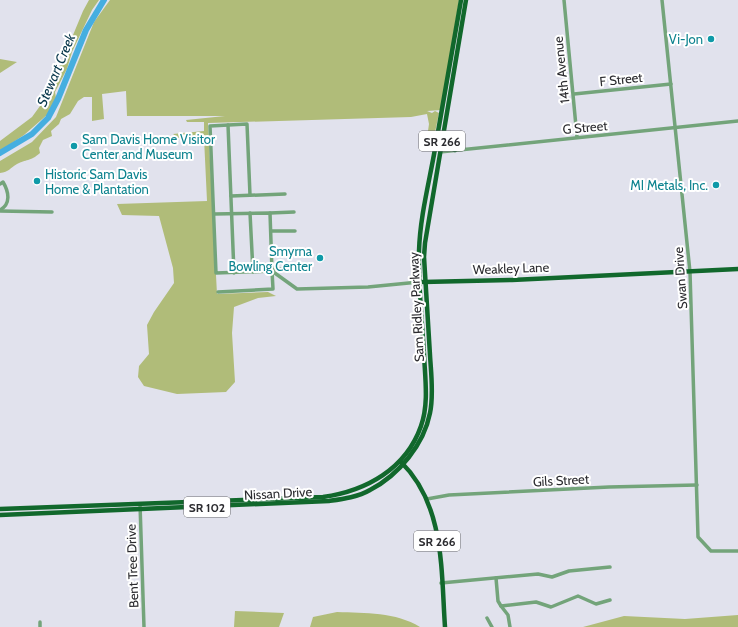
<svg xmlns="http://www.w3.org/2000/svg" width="738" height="627" viewBox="0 0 738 627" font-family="Cabin,sans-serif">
<rect width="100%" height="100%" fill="#e1e2ed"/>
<g fill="#b0bc79">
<path d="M89,0H99L92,10L72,52L67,69L55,92L56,98L48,114L24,135L0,151V141L32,117L48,95L83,11Z"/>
<path d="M110,0H459L441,110L427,111L432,113L435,111L439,113L432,147L426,145L429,124L427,114L411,117L208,123L217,294L268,292L276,296L258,298L234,307L232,333L235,382L226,392L177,394L144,386L138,377L139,366L149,354L147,325L154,312L174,283L173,268L159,216L122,215L117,204L207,201L204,138H178L173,134L204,131V122H187L186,120L225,116H127L126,91L102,94L104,119L92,121V97H84L78,101L70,114L61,119L59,124L51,131L52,136L43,140L39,148L40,153C30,162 26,159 17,164C10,168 9,172 0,173V161L32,142L56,117L94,22Z"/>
<path d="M0,59L17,62L0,73Z"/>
<path d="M235,611L284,613L279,627H234Z"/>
<path d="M337,612C365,613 396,612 420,627H310L313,617Z"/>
<path d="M738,615V627H583L624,616L685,619Z"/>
</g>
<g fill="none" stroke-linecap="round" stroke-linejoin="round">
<path stroke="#46aee0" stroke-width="6" d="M0,153L32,134L48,118L58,99L86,30L104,0"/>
<g stroke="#73a47a" stroke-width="3.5">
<path d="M564,0L577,137"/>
<path d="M662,0L690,272L698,537L711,551H738"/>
<path d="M574,94L671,84"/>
<path d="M228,125L234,273"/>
<path d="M440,152L738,121"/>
<path d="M0,184L3,182C9,192 11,204 0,210"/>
<path d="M231,196L285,194"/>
<path d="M0,211L52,212"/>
<path d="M250,213L253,272"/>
<path d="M270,213L294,212"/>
<path d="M214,214L270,213L272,271L297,289L368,287L419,282"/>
<path d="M271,231H295"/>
<path d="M271,250H297"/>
<path d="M272,269H296"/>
<path d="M218,292L273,289L272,271L216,273L210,126L247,124L250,195"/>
<path d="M427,499L449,495L609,487L697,485"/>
<path d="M140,504L144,627"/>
<path d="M496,578L498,601L501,606"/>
<path d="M441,583L538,574L552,577L569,571L610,567"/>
<path d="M487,618L492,627"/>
<path d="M40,622V627"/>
<path d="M510,627L508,615L501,606L536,602L551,607L578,596L596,604L610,600"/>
</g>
<g stroke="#11682c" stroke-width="4.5">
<path d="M444,138L447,146L455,150"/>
<path d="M423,282L512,280L738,269"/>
<path d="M401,462C445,505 441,571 445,627"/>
<path d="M0,509L323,497C366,491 406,469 421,426C429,404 425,378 424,354C422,320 418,285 419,251C420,217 429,183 435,149C444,100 452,50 461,0"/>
<path d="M0,515L329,501C343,499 358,497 370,490C399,475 424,444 430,413C434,395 431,373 430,355C428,322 426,290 424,257L425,243L466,0"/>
</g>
</g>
<g fill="#0f9aa8" stroke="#fff" stroke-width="1.5">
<circle cx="711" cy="39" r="4"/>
<circle cx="74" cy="146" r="4"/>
<circle cx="37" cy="181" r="4"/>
<circle cx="716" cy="185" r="4"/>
<circle cx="320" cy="258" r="4"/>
</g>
<g text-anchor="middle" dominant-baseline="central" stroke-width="4" stroke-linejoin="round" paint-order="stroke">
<g fill="#fff" stroke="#6b6b6e" stroke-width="1">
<rect x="419" y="131" width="46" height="20" rx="3"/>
<rect x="184" y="497" width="46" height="20" rx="3"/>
<rect x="414" y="531" width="46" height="20" rx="3"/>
</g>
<g font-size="12" font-weight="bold" fill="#2c2c30">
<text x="442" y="141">SR 266</text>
<text x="207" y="507">SR 102</text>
<text x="437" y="541">SR 266</text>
</g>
<g font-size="13" fill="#0d838f" stroke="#fff" text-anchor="end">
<text x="703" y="39">Vi-Jon</text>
<text x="82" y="139" text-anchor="start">Sam Davis Home Visitor<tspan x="82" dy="15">Center and Museum</tspan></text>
<text x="45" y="174" text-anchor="start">Historic Sam Davis<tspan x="45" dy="15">Home &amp; Plantation</tspan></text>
<text x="708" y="185">MI Metals, Inc.</text>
<text x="312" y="251">Smyrna<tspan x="312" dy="15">Bowling Center</tspan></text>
</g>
<g font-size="13" fill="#2c2c30" stroke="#fff">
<text transform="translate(561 70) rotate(-96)">14th Avenue</text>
<text transform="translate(621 79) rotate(-6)">F Street</text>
<text transform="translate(585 127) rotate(-5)">G Street</text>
<text transform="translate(511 268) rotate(-2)">Weakley Lane</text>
<text transform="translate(680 278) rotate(-94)">Swan Drive</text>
<text transform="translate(416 307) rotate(-93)">Sam Ridley Parkway</text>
<text transform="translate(561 480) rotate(-3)">Gils Street</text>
<text transform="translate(278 493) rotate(-3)">Nissan Drive</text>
<text transform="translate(132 566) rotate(-92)">Bent Tree Drive</text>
</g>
<g font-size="14" font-style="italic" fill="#08374b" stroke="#fff">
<text transform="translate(56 70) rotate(-67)">Stewart Creek</text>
</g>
</g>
</svg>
